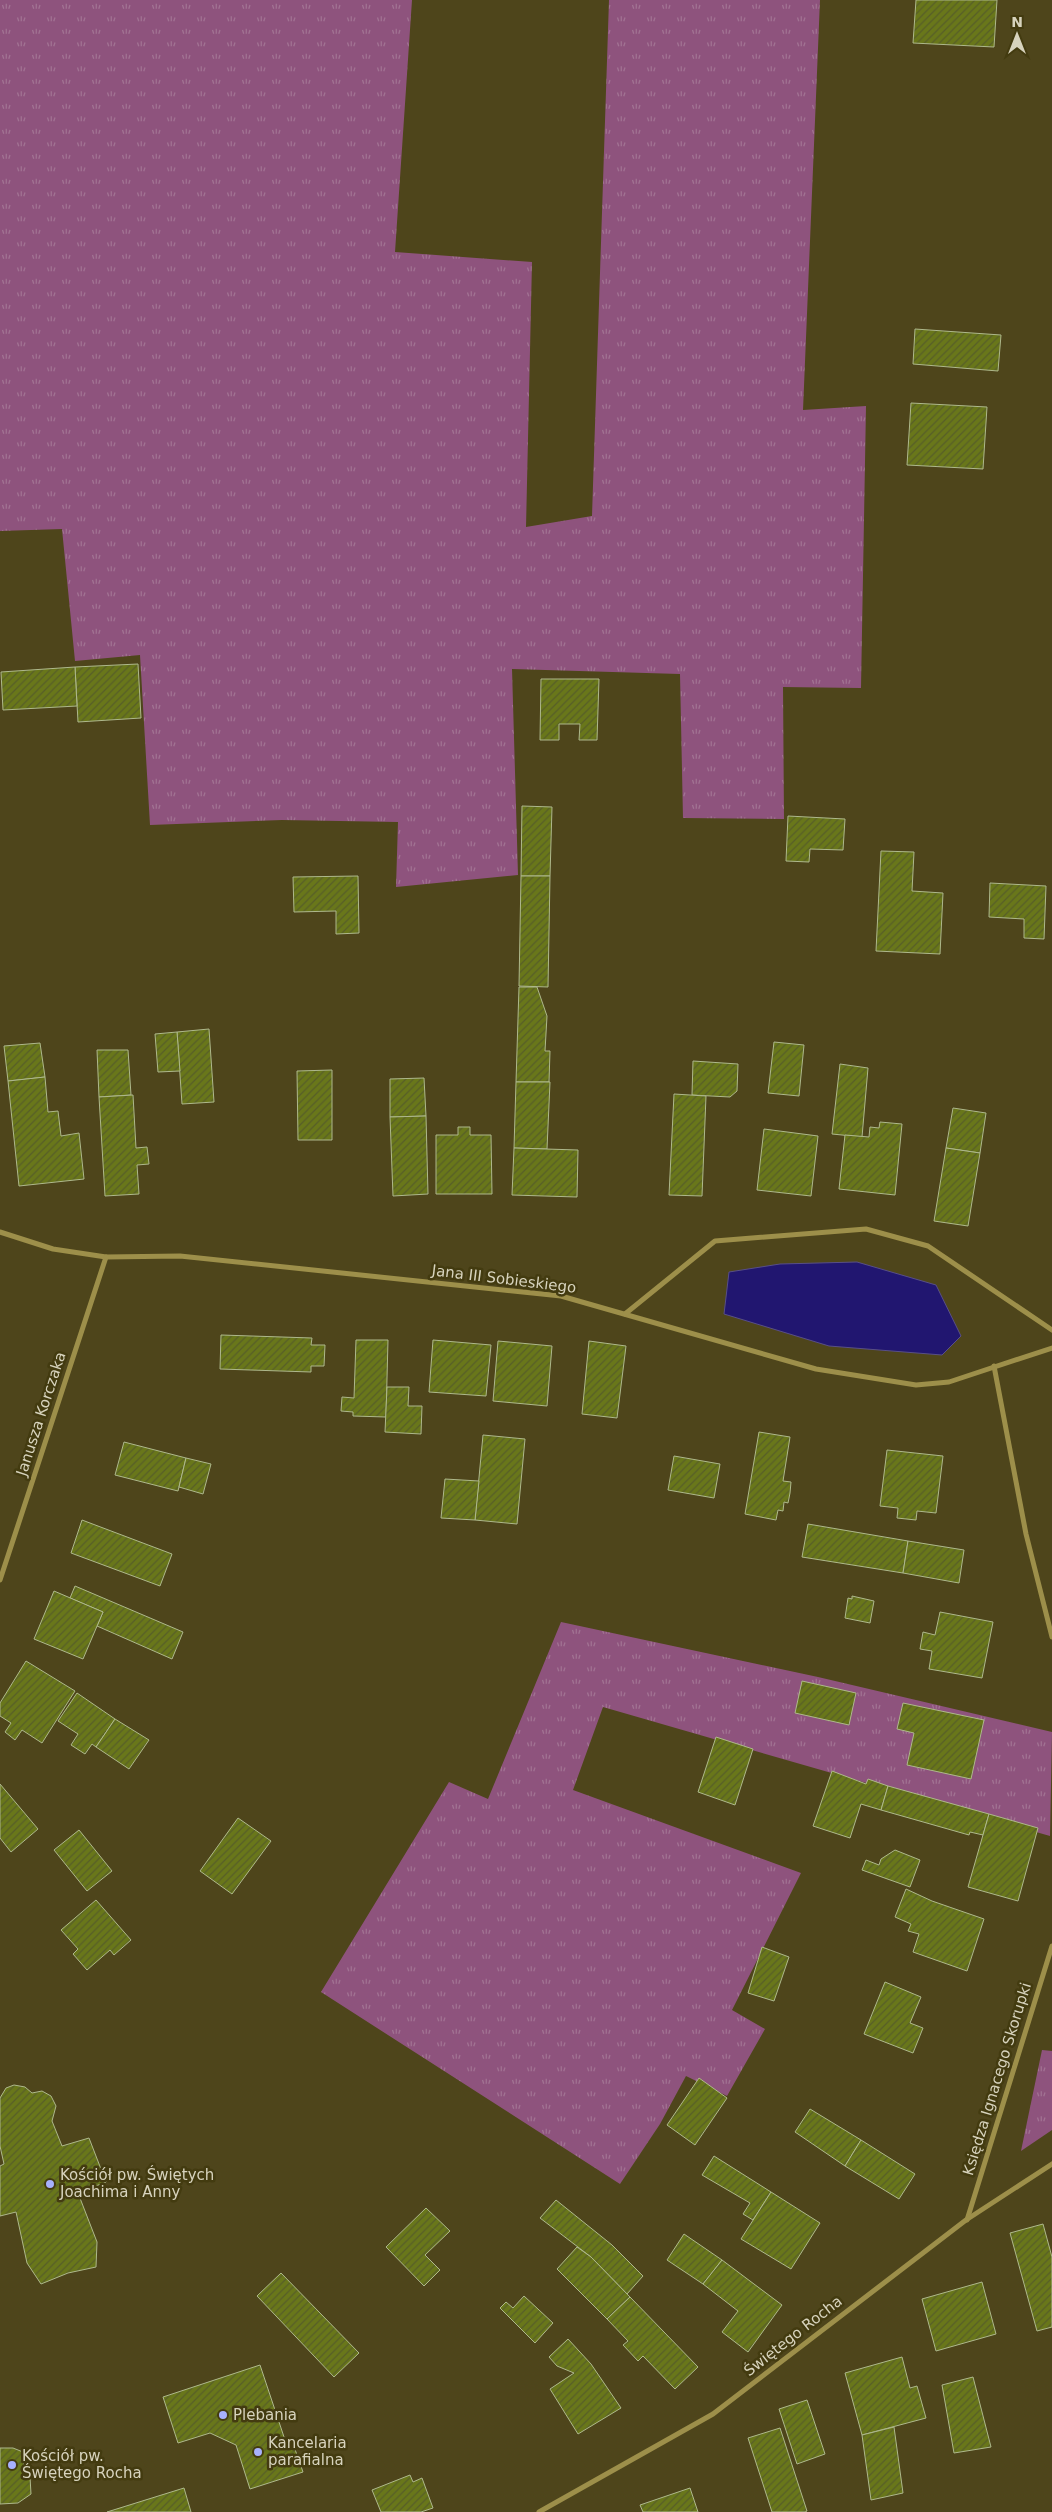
<svg xmlns="http://www.w3.org/2000/svg" width="1052" height="2512" viewBox="0 0 1052 2512" font-family="'DejaVu Sans',sans-serif">
<defs>
<pattern id="grass-tufts" width="24" height="20" patternUnits="userSpaceOnUse" patternTransform="scale(1.25)"><rect width="24" height="20" fill="#8e537d"/><path d="M3 7l-1-3M5 7V3M7 7l1-3M15 17l-1-3M17 17v-4M19 17l1-3" fill="none" stroke="#a27393"/></pattern>
<pattern id="building-hatch" width="6" height="6" patternUnits="userSpaceOnUse" patternTransform="scale(1.25)"><rect width="6" height="6" fill="#69771a"/><path d="M-1 1l2-2M0 6l6-6M5 7l2-2" fill="none" stroke="#575e28"/></pattern>
</defs>
<rect width="100%" height="100%" fill="#4e451b"/>
<g fill="url(#grass-tufts)">
<path d="M0,0H412L395,252L532,262L526,527L592,516L609,0H820L803,410L866,406L861,688L783,687L784,819L683,818L680,674L512,669L518,875L396,887L398,822L282,820L150,825L140,655L75,661L62,529L0,531Z"/>
<path d="M561,1622L818,1677L1052,1732L1050,1836L603,1707L573,1790L801,1873L732,2010L765,2029L727,2096L686,2076L660,2124L620,2184L321,1992L449,1782L488,1799Z"/>
<path d="M1042,2050L1052,2051V2130L1021,2151Z"/>
</g>
<path fill="#211670" stroke="#584f87" d="M857,1262L936,1285L961,1336L942,1355L829,1346L724,1314L729,1272L780,1264Z"/>
<g fill="url(#building-hatch)" stroke="#aeb88c">
<path d="M916,0H997L994,47L913,43Z"/>
<path d="M915,329L1001,335L998,371L913,364Z"/>
<path d="M911,403L987,407L983,469L907,465Z"/>
<path d="M138,664L141,718L78,722L75,667Z"/>
<path d="M75,667L77,706L3,710L1,672Z"/>
<path d="M541,679H599L597,740H579L580,724H559V740H540Z"/>
<path d="M522,806L552,807L550,876H521Z"/>
<path d="M788,816L845,819L843,850L810,849L809,862L786,861Z"/>
<path d="M881,851L914,852L912,891L943,893L940,954L876,951Z"/>
<path d="M358,876L359,933L336,934V911L294,912L293,877Z"/>
<path d="M521,876H550L548,987L519,986Z"/>
<path d="M990,883L1046,886L1044,939L1024,938V919L989,917Z"/>
<path d="M519,987H537L547,1016L545,1051H550L549,1082H516Z"/>
<path d="M209,1029L214,1102L182,1104L177,1032Z"/>
<path d="M177,1032L180,1071L158,1072L155,1034Z"/>
<path d="M774,1042L804,1045L799,1096L768,1093Z"/>
<path d="M40,1043L45,1077L8,1081L4,1046Z"/>
<path d="M97,1050H128L131,1095L99,1097Z"/>
<path d="M693,1061L738,1064L737,1091L730,1097L692,1095Z"/>
<path d="M840,1064L868,1068L862,1137L832,1134Z"/>
<path d="M332,1070V1140H298L297,1071Z"/>
<path d="M45,1077L48,1112L58,1111L61,1136L79,1133L84,1179L19,1186L8,1081Z"/>
<path d="M424,1078L426,1116L390,1117V1079Z"/>
<path d="M516,1082H550L547,1149L514,1148Z"/>
<path d="M674,1094L706,1096L702,1196L669,1195Z"/>
<path d="M133,1095L136,1148L147,1147L149,1164L137,1165L139,1194L105,1196L99,1097Z"/>
<path d="M953,1108L986,1113L980,1153L946,1148Z"/>
<path d="M426,1116L428,1194L393,1196L390,1117Z"/>
<path d="M880,1122L902,1124L895,1195L839,1189L845,1135L869,1137L870,1127L879,1128Z"/>
<path d="M458,1127H470V1135H491L492,1194H436V1135H458Z"/>
<path d="M764,1129L818,1136L811,1196L757,1190Z"/>
<path d="M514,1148L578,1150L577,1197L512,1195Z"/>
<path d="M946,1148L980,1153L968,1226L934,1221Z"/>
<path d="M221,1335L312,1338L311,1345H325L324,1366H311V1372L220,1369Z"/>
<path d="M356,1340H388L386,1417L353,1416V1412L341,1411L342,1397L354,1398Z"/>
<path d="M433,1340L491,1345L486,1396L429,1392Z"/>
<path d="M498,1341L552,1346L547,1406L493,1401Z"/>
<path d="M589,1341L626,1346L617,1418L582,1414Z"/>
<path d="M387,1387H409L408,1406H422L421,1434L385,1432Z"/>
<path d="M759,1432L790,1437L783,1481L791,1482L790,1493L788,1503L784,1502L783,1511L778,1510L776,1520L745,1514Z"/>
<path d="M483,1435L525,1439L517,1524L475,1520Z"/>
<path d="M124,1442L186,1458L178,1491L115,1475Z"/>
<path d="M887,1450L943,1456L936,1513L917,1511L916,1520L897,1518L898,1508L880,1506Z"/>
<path d="M674,1456L720,1464L714,1498L668,1490Z"/>
<path d="M186,1458L211,1464L203,1494L179,1487Z"/>
<path d="M445,1479L479,1481L475,1520L441,1518Z"/>
<path d="M82,1520L172,1554L160,1586L71,1553Z"/>
<path d="M808,1524L908,1541L903,1573L802,1557Z"/>
<path d="M908,1541L964,1550L959,1583L903,1573Z"/>
<path d="M75,1586L183,1632L172,1659L97,1626L103,1612L70,1598Z"/>
<path d="M54,1591L103,1612L83,1659L34,1639Z"/>
<path d="M852,1596L874,1601L870,1623L845,1618L848,1598L852,1599Z"/>
<path d="M940,1612L993,1622L982,1678L929,1669L932,1651L920,1649L923,1632L935,1635Z"/>
<path d="M26,1661L75,1691L42,1743L22,1730L15,1740L5,1732L11,1723L0,1716V1703Z"/>
<path d="M802,1681L856,1693L849,1725L795,1713Z"/>
<path d="M77,1693L115,1719L96,1747L92,1744L85,1754L71,1745L78,1734L58,1721Z"/>
<path d="M903,1703L984,1720L971,1779L907,1765L914,1733L897,1729Z"/>
<path d="M115,1719L149,1740L129,1769L96,1747Z"/>
<path d="M716,1737L753,1749L735,1805L698,1792Z"/>
<path d="M832,1771L866,1784L868,1779L888,1786L881,1810L861,1804L850,1838L813,1826Z"/>
<path d="M0,1784L38,1829L11,1852L0,1838Z"/>
<path d="M888,1786L989,1814L983,1835L970,1832L969,1835L881,1810Z"/>
<path d="M989,1814L1038,1828L1018,1901L968,1887Z"/>
<path d="M238,1818L271,1841L232,1894L200,1871Z"/>
<path d="M79,1830L112,1871L87,1891L54,1850Z"/>
<path d="M895,1850L920,1860L910,1887L862,1870L866,1860L879,1865L881,1859Z"/>
<path d="M906,1889L932,1901L984,1919L967,1971L913,1952L919,1934L908,1931L911,1924L895,1917Z"/>
<path d="M96,1900L131,1940L114,1955L110,1950L87,1970L73,1954L78,1949L61,1930Z"/>
<path d="M762,1947L789,1957L774,2001L748,1993Z"/>
<path d="M885,1982L921,1997L910,2023L923,2028L913,2053L864,2034Z"/>
<path d="M699,2078L727,2098L695,2145L667,2125Z"/>
<path d="M14,2085L25,2087L32,2093L42,2091L51,2096L56,2106L52,2121L62,2146L89,2138L106,2182L78,2193L97,2242L96,2267L68,2273L41,2284L27,2263L16,2212L0,2216V2166L4,2164L0,2146V2098L6,2088Z"/>
<path d="M810,2109L861,2140L845,2166L795,2132Z"/>
<path d="M861,2140L915,2174L899,2199L845,2166Z"/>
<path d="M714,2156L771,2192L753,2220L743,2214L750,2203L702,2175Z"/>
<path d="M771,2192L820,2223L791,2269L741,2239Z"/>
<path d="M556,2200L612,2245L643,2276L627,2294L591,2257L540,2218Z"/>
<path d="M426,2208L450,2231L425,2255L440,2270L424,2286L386,2247Z"/>
<path d="M1043,2224L1052,2257V2327L1037,2331L1010,2233Z"/>
<path d="M684,2234L722,2260L703,2284L667,2260Z"/>
<path d="M577,2247L591,2257L630,2297L607,2319L557,2269Z"/>
<path d="M722,2260L782,2305L748,2352L722,2332L738,2311L703,2284Z"/>
<path d="M281,2273L359,2353L334,2377L257,2296Z"/>
<path d="M982,2282L996,2334L936,2351L922,2299Z"/>
<path d="M524,2296L553,2323L535,2343L500,2308L506,2302L513,2308Z"/>
<path d="M630,2297L698,2367L675,2389L643,2356L638,2361L623,2345L628,2341L607,2319Z"/>
<path d="M568,2339L591,2364L621,2408L578,2434L550,2389L574,2373L557,2366L549,2357Z"/>
<path d="M902,2357L910,2388L917,2386L926,2418L862,2435L845,2373Z"/>
<path d="M260,2365L285,2440L291,2438L303,2472L250,2489L236,2445L210,2433L178,2443L163,2397Z"/>
<path d="M973,2377L991,2447L954,2453L942,2385Z"/>
<path d="M807,2400L825,2454L797,2464L779,2409Z"/>
<path d="M894,2427L903,2493L871,2500L862,2435Z"/>
<path d="M780,2428L807,2511L805,2512H772L748,2438Z"/>
<path d="M0,2448H13L23,2452L24,2477H30L31,2494L18,2503L0,2504Z"/>
<path d="M410,2475L413,2482L422,2478L433,2508L421,2512H381L372,2490Z"/>
<path d="M184,2488L191,2512H107Z"/>
<path d="M690,2488L698,2512H643L640,2505Z"/>
</g>
<g fill="none" stroke-linecap="round" stroke-linejoin="round">
<g stroke="#9d8f4a" stroke-width="5">
<path d="M0,1232L53,1249L106,1257L180,1256L561,1296L816,1369L916,1385L949,1382L1052,1348"/>
<path d="M625,1314L715,1241L866,1229L928,1246L1052,1330"/>
<path d="M994,1366L1026,1534L1052,1637"/>
<path d="M0,1580L106,1257"/>
<path d="M967,2220L1052,1946"/>
<path d="M539,2512L713,2414L966,2220L1052,2164"/>
</g>
</g>
<g fill="#a7b1fc" stroke="#433b10" stroke-width="2">
<circle cx="50" cy="2184" r="5"/>
<circle cx="223" cy="2415" r="5"/>
<circle cx="258" cy="2452" r="5"/>
<circle cx="12" cy="2465" r="5"/>
</g>
<g text-anchor="middle" dominant-baseline="central" stroke-width="5" stroke-linejoin="round" paint-order="stroke">
<g font-size="15" fill="#d7d3bd" stroke="#433b10">
<text transform="translate(504 1279) rotate(7)">Jana III Sobieskiego</text>
<text transform="translate(41 1414) rotate(-72)">Janusza Korczaka</text>
<text transform="translate(997 2079) rotate(-73)">Księdza Ignacego Skorupki</text>
<text transform="translate(793 2336) rotate(-38)">Świętego Rocha</text>
</g>
<g font-size="15" fill="#d7d3bd" stroke="#433b10" text-anchor="start">
<text x="60" y="2175">Kościół pw. Świętych<tspan x="60" dy="17">Joachima i Anny</tspan></text>
<text x="233" y="2415">Plebania</text>
<text x="268" y="2443">Kancelaria<tspan x="268" dy="17">parafialna</tspan></text>
<text x="22" y="2456">Kościół pw.<tspan x="22" dy="17">Świętego Rocha</tspan></text>
</g>
</g>
<g transform="translate(1017 35)" stroke="#433b10" stroke-width="4" paint-order="stroke">
<path d="M0-4L9 19L0 12L-9 19Z" fill="#d7d3bd"/>
<text y="-8" font-size="14" font-weight="bold" text-anchor="middle" fill="#d7d3bd">N</text>
</g>
</svg>
